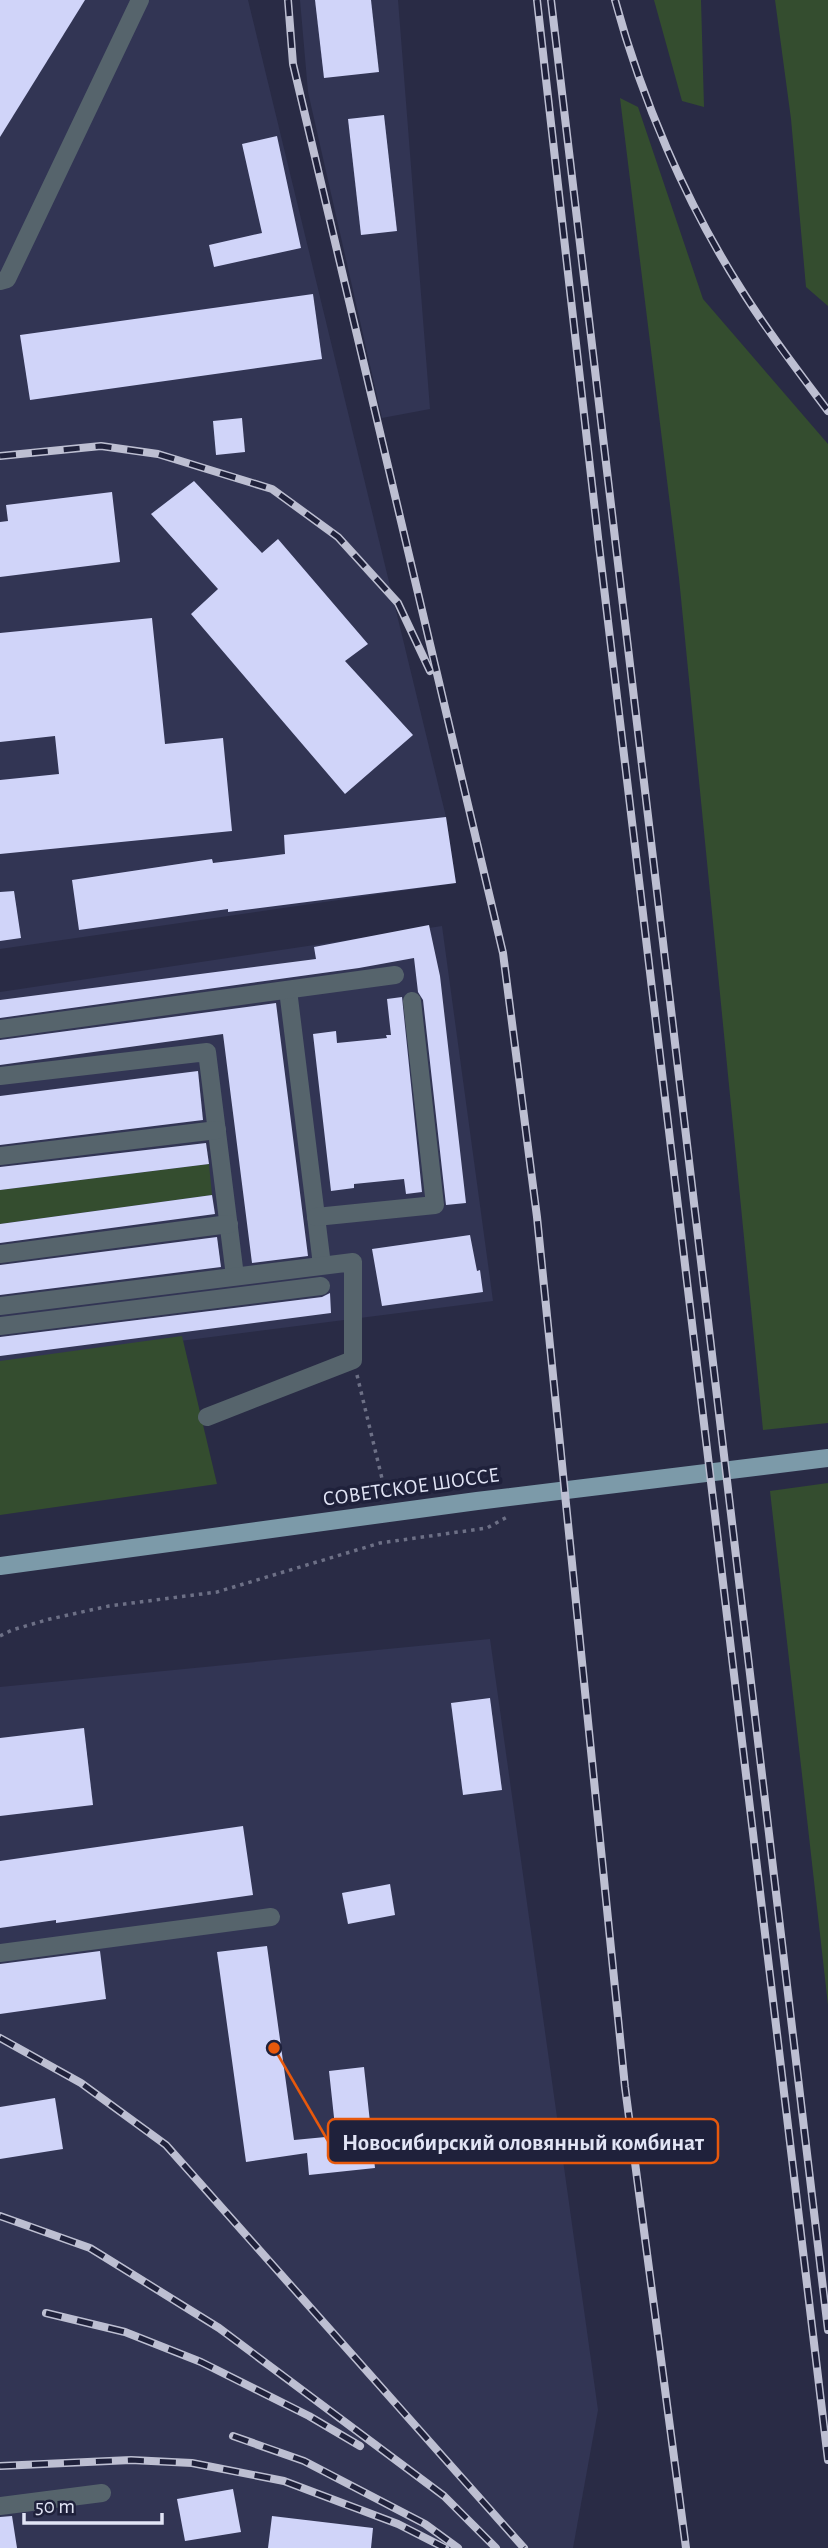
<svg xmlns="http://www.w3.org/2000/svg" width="828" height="2548" viewBox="0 0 828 2548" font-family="'Alegreya Sans',sans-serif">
<rect width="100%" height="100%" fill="#292b45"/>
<g fill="#323554">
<path d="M0,0H248L446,817L456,883L0,949Z"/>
<path d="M300,0H398L430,409L382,418L308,92Z"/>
<path d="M442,926L493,1301L0,1364V992Z"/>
<path d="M490,1639L598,2410L573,2548H0V1687Z"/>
</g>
<g fill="#344d2f">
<path d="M654,0H701L704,107L682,101Z"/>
<path d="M775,0H828V306L806,287L791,119Z"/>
<path d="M620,98L638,107L703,299L828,444V1423L763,1430L679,578Z"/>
<path d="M209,1164L212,1195L0,1224V1190Z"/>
<path d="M182,1336L217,1484L0,1515V1361Z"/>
<path d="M828,1483V2005L770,1491Z"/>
</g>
<g fill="#d0d4f9">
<path d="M0,0H85L0,137Z"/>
<path d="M315,0H371L379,72L324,78Z"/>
<path d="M384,115L397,231L361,235L348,119Z"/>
<path d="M277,136L301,248L214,267L209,245L262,233L242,144Z"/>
<path d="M313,294L322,359L30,400L20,335Z"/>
<path d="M242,418L245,452L216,455L213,421Z"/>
<path d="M194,481L262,553L278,539L368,644L345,661L413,735L345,794L191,614L218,589L151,514Z"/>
<path d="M112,492L120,562L0,577V522L8,521L6,505Z"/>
<path d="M152,618L165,744L223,738L232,831L0,854V780L59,774L55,736L0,742V633Z"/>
<path d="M446,817L456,883L228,912V909L79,930L72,880L212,859L213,863L285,854L284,835Z"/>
<path d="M14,891L21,938L0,941V892Z"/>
<path d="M429,925L440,976L466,1203L446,1205L423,1000L418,992L414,958L359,968L0,1018V1000L316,959L314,947Z"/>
<path d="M402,997L422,1192L406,1194L404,1179L354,1184V1188L331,1191L313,1034L336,1031L337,1043L387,1038L386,1035H391L387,999Z"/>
<path d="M276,1003L308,1256L252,1263L223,1034L0,1065V1040Z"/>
<path d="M198,1071L203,1120L0,1145V1096Z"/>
<path d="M206,1143L209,1164L0,1190V1167Z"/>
<path d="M212,1195L215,1214L0,1243V1224Z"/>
<path d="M470,1235L477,1271L480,1270L483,1292L382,1306L372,1249Z"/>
<path d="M217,1237L221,1267L0,1295V1265Z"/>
<path d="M330,1293L331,1313L0,1356V1337L322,1297Z"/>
<path d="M490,1698L502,1790L463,1795L451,1703Z"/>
<path d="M84,1728L93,1805L0,1816V1738Z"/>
<path d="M243,1826L253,1895L56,1923V1920L0,1928V1861Z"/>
<path d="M390,1884L395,1915L348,1924L342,1893Z"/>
<path d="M267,1946L294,2140L336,2136L329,2071L364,2067L375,2168L309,2175L307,2153L246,2162L217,1952Z"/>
<path d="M100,1951L106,1999L0,2014V1964Z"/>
<path d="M55,2098L63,2149L0,2159V2107Z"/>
<path d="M233,2489L241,2532L185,2541L177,2499Z"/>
<path d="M12,2516L17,2548H0V2517Z"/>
<path d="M272,2516L373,2528L371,2548H268Z"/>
</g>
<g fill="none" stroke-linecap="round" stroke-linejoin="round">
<g stroke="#6d7086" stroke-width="3.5" stroke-dasharray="3.5 5" stroke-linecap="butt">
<path d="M357,1375L386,1495H388"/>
<path d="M0,1636L12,1630L50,1619L109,1606L217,1592L380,1543L487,1528L507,1517"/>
</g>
<g stroke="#56646c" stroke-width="18">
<path d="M0,281L7,279L140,0"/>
<path d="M288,990L322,1265"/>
<path d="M0,1029L395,975"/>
<path d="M0,1076L207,1052L235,1276"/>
<path d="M0,1156L217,1130"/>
<path d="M316,1217L435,1205L412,1001"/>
<path d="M0,1254L229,1224"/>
<path d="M0,1306L353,1262V1360L207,1417"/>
<path d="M0,1326L321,1286"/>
<path d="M0,1953L271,1917"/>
<path d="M0,2506L102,2493"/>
</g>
<path stroke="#7c9aa9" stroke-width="18" d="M0,1566L477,1501L828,1458"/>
<g stroke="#bdbfd2" stroke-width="8">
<g id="rail">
<path d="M288,0L293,64L503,953L537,1217L625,2087L686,2548"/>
<path d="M537,0L599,546L828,2460"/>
<path d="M551,0L828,2330"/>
<path d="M615,0C642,100 685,201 741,289C767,331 798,371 828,411"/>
<path d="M0,456L101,446L158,454L272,489L338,537L398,603L430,671"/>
<path d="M0,2038L81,2083L166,2145L524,2548"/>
<path d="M0,2216L90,2248L219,2328L444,2496L496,2548"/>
<path d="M46,2313L125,2332L201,2362L309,2416L360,2446"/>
<path d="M233,2436L304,2461L425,2524L458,2548"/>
<path d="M0,2466L131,2460L192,2463L284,2481L398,2524L445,2548"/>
</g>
</g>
<use href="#rail" stroke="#1f213b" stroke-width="5" stroke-dasharray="16" stroke-linecap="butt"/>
</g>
<g text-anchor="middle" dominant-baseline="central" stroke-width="7" stroke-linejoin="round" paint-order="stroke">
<g font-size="21" fill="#e1e4f5" stroke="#1f213b">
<text transform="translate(411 1487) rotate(-8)">СОВЕТСКОЕ ШОССЕ</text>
</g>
</g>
<path fill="none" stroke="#e8590c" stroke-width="2.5" d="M274 2048L328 2141"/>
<circle fill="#e8590c" stroke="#1f213b" stroke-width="2.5" cx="274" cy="2048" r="7"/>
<rect fill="#1f213b" stroke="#e8590c" stroke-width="2.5" x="328" y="2119" width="390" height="44" rx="7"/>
<g font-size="23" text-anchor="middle" font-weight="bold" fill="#e1e4f5">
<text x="523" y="2150">Новосибирский оловянный комбинат</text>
</g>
<path d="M24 2513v10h138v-10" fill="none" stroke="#e1e4f5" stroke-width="3.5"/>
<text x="35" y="2513" font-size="21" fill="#e1e4f5" stroke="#1f213b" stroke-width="5" paint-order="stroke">50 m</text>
</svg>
